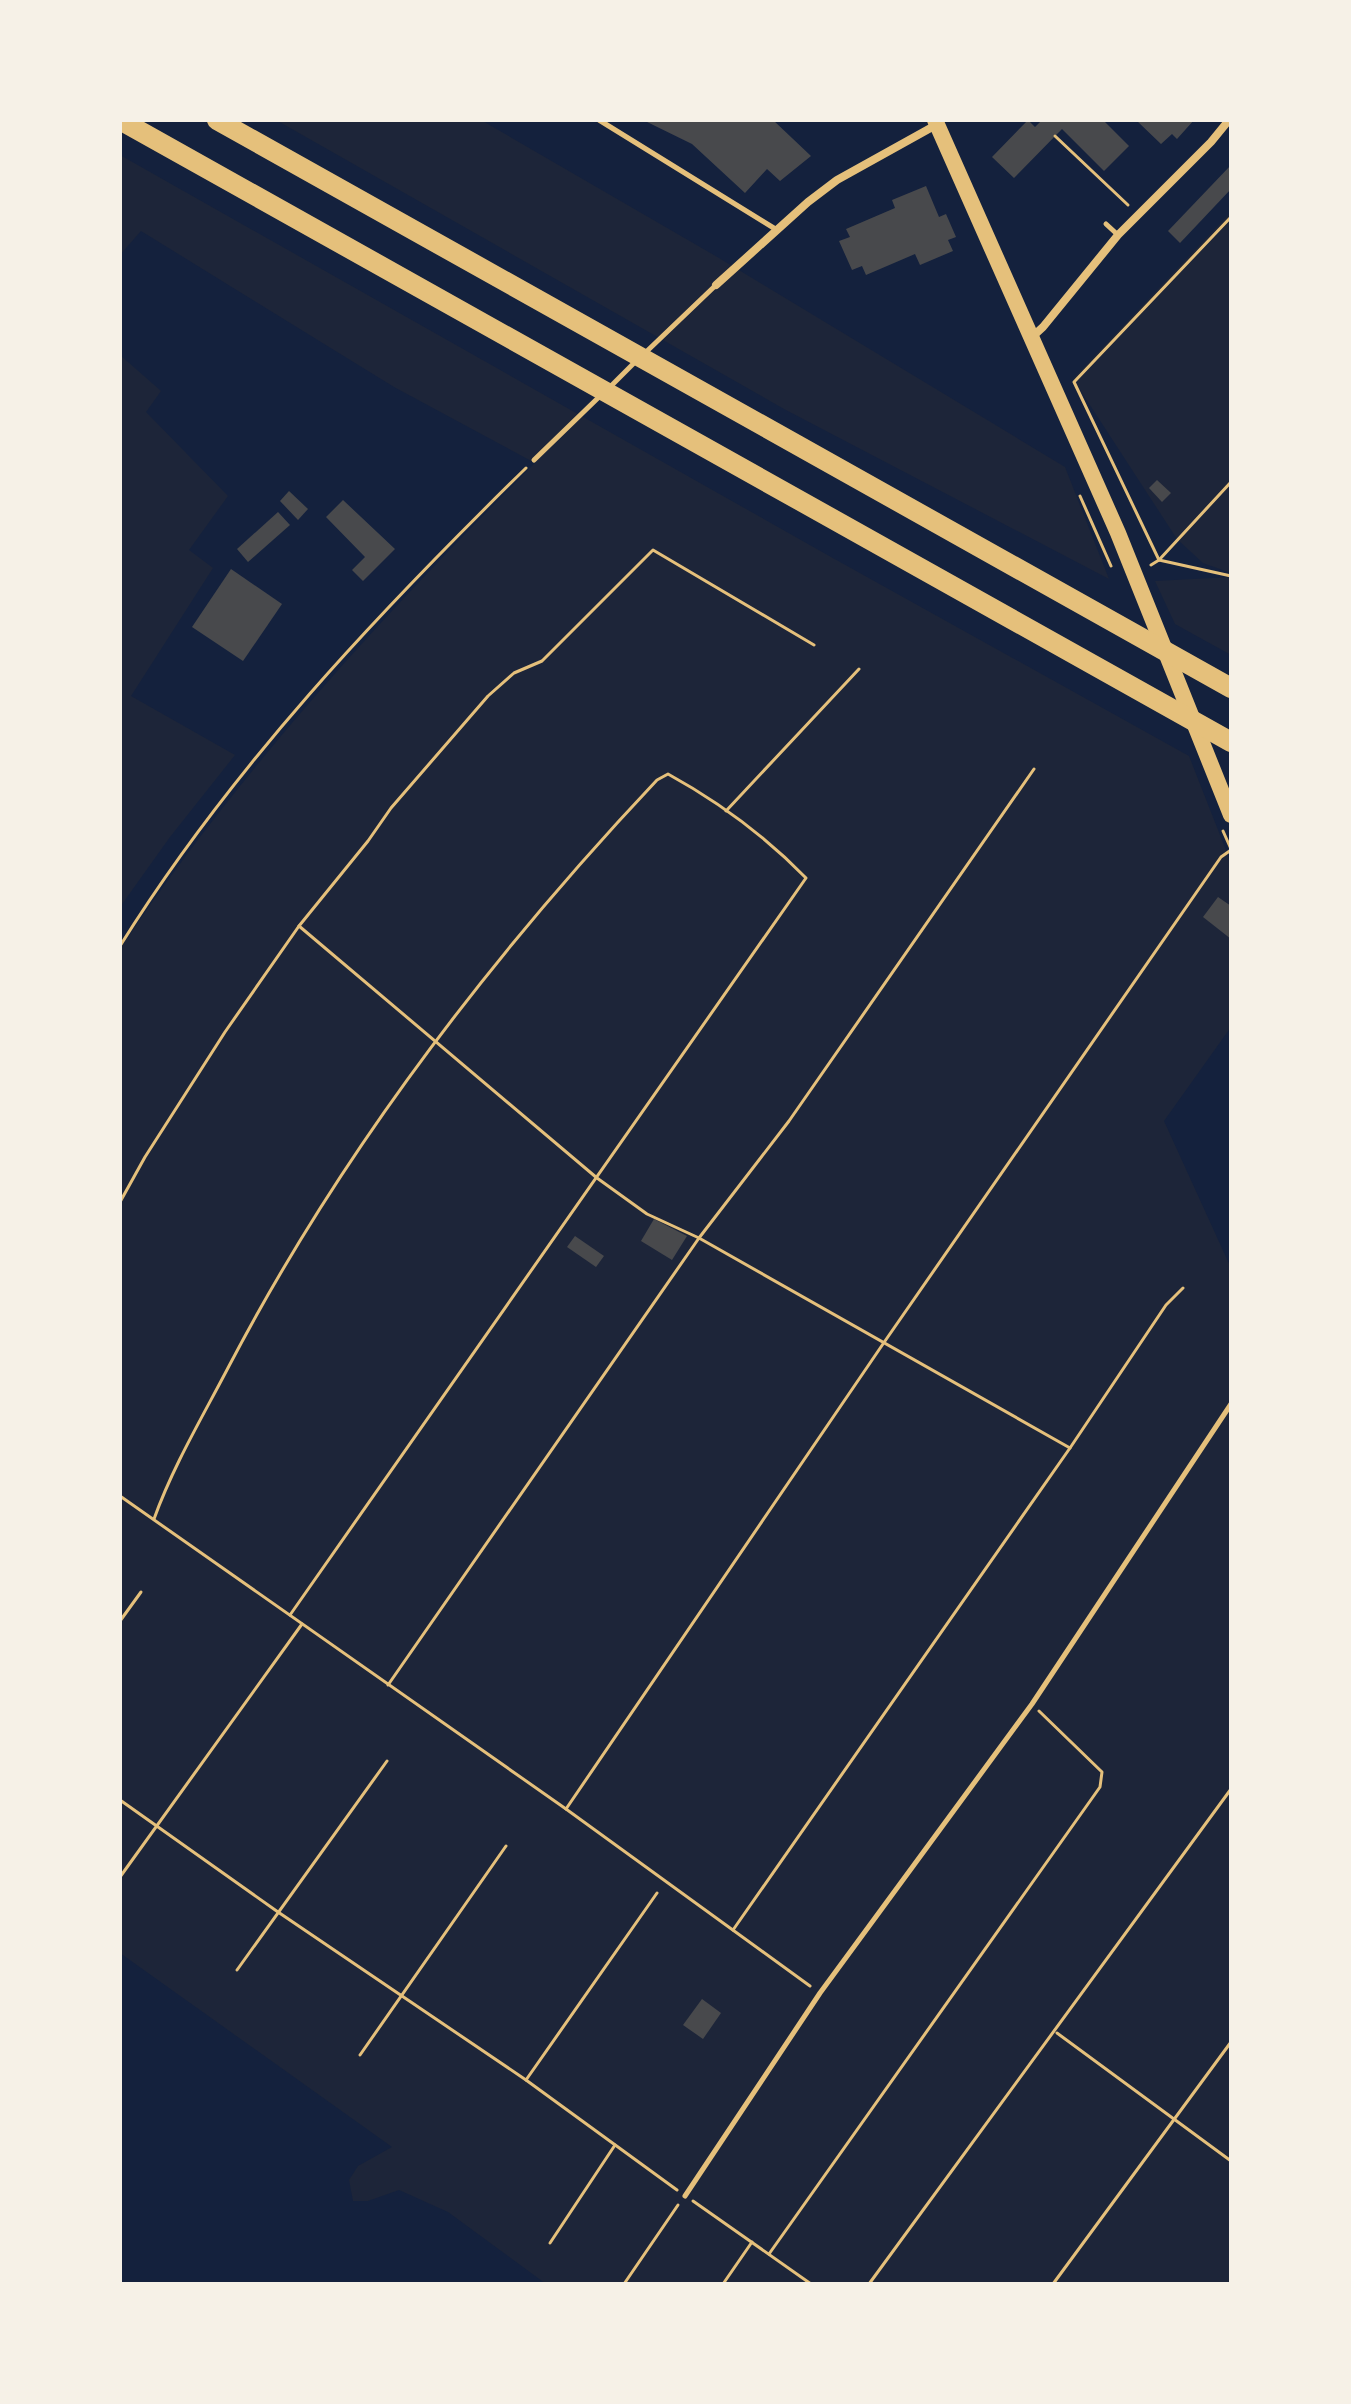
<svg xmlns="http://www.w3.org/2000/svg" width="1351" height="2404" viewBox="0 0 1351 2404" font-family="'IBM Plex Sans',sans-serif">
<rect width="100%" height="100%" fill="#14213d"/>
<g fill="#1d2539">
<path d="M276,120H481L719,258L1065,467L1109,579L784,409Z"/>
<path d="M120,155L831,557L1189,756L1231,863V1027L1164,1121L1231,1268V2284H546L448,2212L399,2190L368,2201H353L349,2180L358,2166L392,2147L120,1953V949C238,772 384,614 535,463L394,387L141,231L120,255Z"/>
<path d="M1231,212V573L1203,563L1177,539L1073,379Z"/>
<path d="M120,355L161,391L146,412L228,496L189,550L213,568L131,696L235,755L170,837L120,907Z"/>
<path d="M1231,577V655L1175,624L1155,581Z"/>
</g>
<g fill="#48494c">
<path d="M643,120H773L811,156L780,181L767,169L745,193L692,144Z"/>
<path d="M1028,120L1035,127L1042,120H1103L1129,146L1104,171L1062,129L1014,178L992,157Z"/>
<path d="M1136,120H1194L1177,139L1172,134L1161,144Z"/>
<path d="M1231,165V189L1180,243L1168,231Z"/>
<path d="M926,186L939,217L946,214L956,237L948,240L953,251L920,265L915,254L866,275L862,266L852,270L839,241L850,237L846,229L895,208L892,200Z"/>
<path d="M1157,480L1171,493L1162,502L1149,488Z"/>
<path d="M289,491L308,509L298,520L280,501Z"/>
<path d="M343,500L395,549L363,581L352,570L365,557L326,517Z"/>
<path d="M278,512L290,525L248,562L237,549Z"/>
<path d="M231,569L282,604L243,661L192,627Z"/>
<path d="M1218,897L1231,906V939L1203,917Z"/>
<path d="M654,1219L687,1236L672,1260L641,1241Z"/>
<path d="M575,1236L604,1256L596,1267L567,1247Z"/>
<path d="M702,1999L721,2013L703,2039L683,2025Z"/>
</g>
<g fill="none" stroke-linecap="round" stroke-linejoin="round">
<g stroke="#e5c07b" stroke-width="3">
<path d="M1055,136L1128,205"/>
<path d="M1080,496L1111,566"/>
<path d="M1159,560L1074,382L1231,217"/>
<path d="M1159,560L1231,576"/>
<path d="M1151,565L1159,560L1231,482"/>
<path d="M726,811L859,669"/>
<path d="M1223,831L1231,849"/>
<path d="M299,926L597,1178L647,1214L699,1238L1070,1448"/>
<path d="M120,946C231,768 377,614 526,468"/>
<path d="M120,1202L145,1157L225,1032L299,926L368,841L391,808L488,696L514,673L542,661L653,550L814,645"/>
<path d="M120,1496L566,1809L810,1986"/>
<path d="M154,1519C173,1466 203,1416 229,1366C341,1152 491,956 657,780L668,774C719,802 766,837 806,878L290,1615"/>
<path d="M120,1621L141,1592"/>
<path d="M388,1685L699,1238L789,1121L1034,769"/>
<path d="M120,1800L278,1912L526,2080L677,2190"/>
<path d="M566,1809L885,1341L1221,857L1231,850"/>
<path d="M120,1877L302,1624"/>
<path d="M733,1930L1070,1448L1166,1305L1183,1288"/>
<path d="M237,1970L387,1761"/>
<path d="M1057,2033L1231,2161"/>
<path d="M360,2055L506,1846"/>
<path d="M526,2080L657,1893"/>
<path d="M693,2201L811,2284"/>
<path d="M550,2243L615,2145"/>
<path d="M769,2254L1100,1787L1102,1772L1039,1711"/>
<path d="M624,2284L678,2205"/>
<path d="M723,2284L752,2242"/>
<path d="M869,2284L1231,1789"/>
<path d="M1053,2284L1231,2042"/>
</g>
<g stroke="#e5c07b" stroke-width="5">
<path d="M599,120L777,230"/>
<path d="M1106,224L1118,235"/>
<path d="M645,353L716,285"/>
<path d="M610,387L637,360"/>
<path d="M534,460L600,396"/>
<path d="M685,2196L820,1993L1032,1704L1231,1404"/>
</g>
<g stroke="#e5c07b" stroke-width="8">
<path d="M716,285L808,202L837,180L936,125"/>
<path d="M1031,338L1043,327L1118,235L1211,142L1229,120"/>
</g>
<path stroke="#e5c07b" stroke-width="16" d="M935,120L1118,533L1231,815"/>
<g stroke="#e5c07b" stroke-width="20">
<path d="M120,120L1231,742"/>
<path d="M217,120L1231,688"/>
</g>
</g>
<rect width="1351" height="2404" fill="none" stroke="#f6f1e7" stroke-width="244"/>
</svg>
